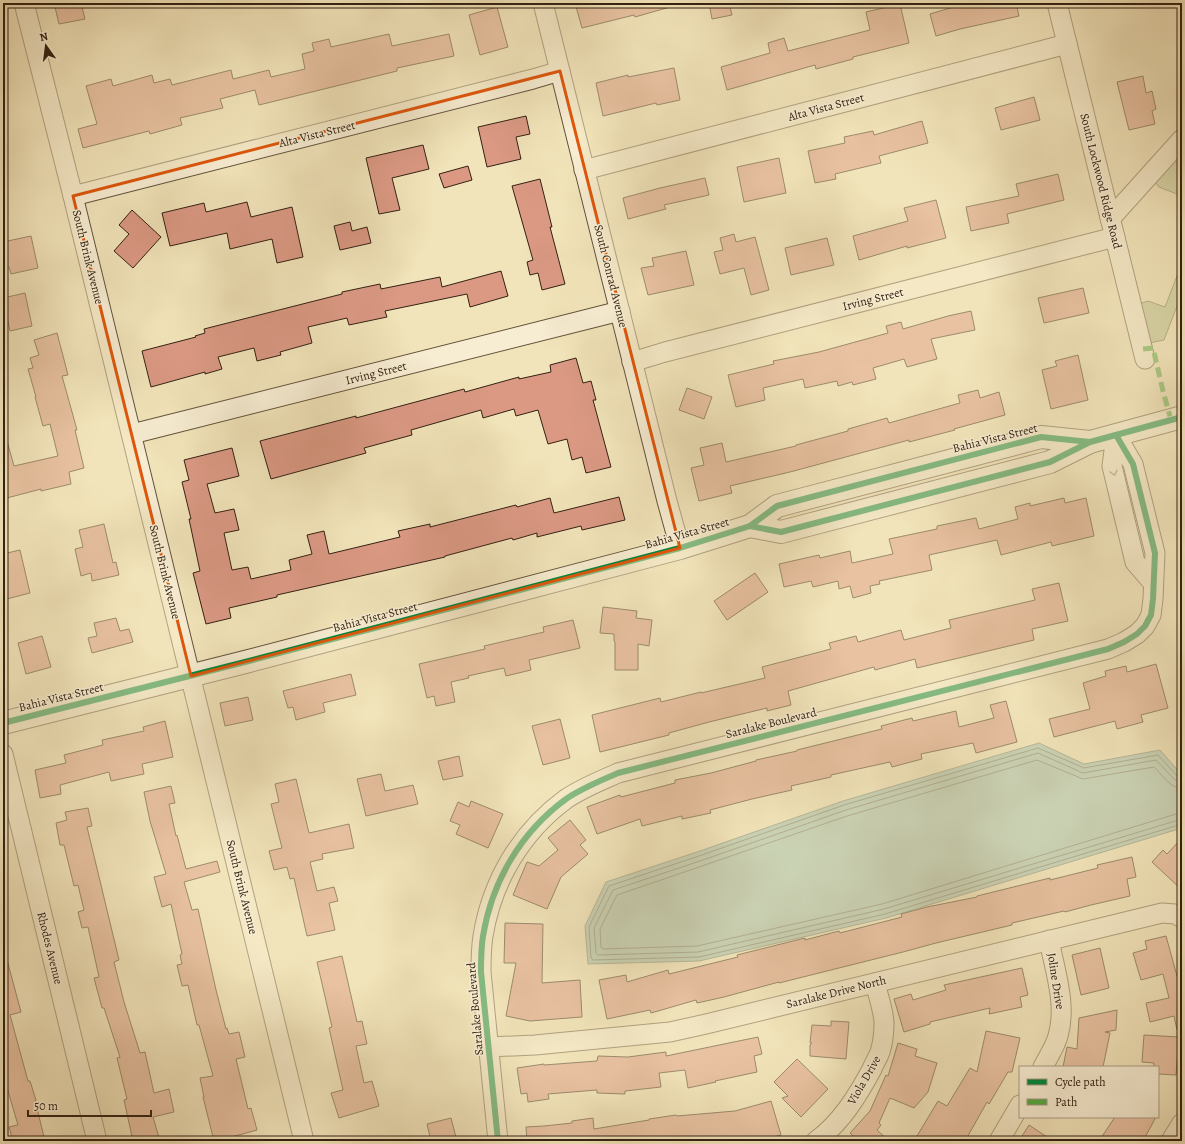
<svg xmlns="http://www.w3.org/2000/svg" width="1185" height="1144" viewBox="0 0 1185 1144" font-family="Alegreya,serif">
<rect width="100%" height="100%" fill="#f2e4ba"/>
<filter id="stains"><feTurbulence type="fractalNoise" baseFrequency=".005" numOctaves="4"/><feColorMatrix values="0 0 0 0 .2 0 0 0 0 .09 0 0 0 0 .02 0 0 0 .5 -.17"/></filter>
<radialGradient id="worn" r=".72"><stop offset=".6" stop-color="#630" stop-opacity="0"/><stop offset="1" stop-color="#630" stop-opacity=".3"/></radialGradient>
<g fill="#bac490" stroke="#767250">
<path d="M1182,150V196L1159,187L1154,181Z"/>
<path d="M1182,263V293L1164,340L1149,343L1139,304L1148,301L1165,307Z"/>
</g>
<path fill="#9bbfaf" stroke="#718070" d="M1039,743L1084,764L1160,750L1182,775V828L886,918L699,961L588,964L585,926L606,882L697,852L843,801Z"/>
<g fill="none" stroke-linecap="round" stroke-linejoin="round">
<g stroke="#677060" stroke-width="1">
<path d="M1182,777L1177,776L1158,755L1084,768L1038,748L844,805L699,856L609,886L589,927L591,958L593,960L699,957L885,914L1182,824"/>
<path d="M1182,782L1175,780L1156,760L1083,773L1038,753L846,810L700,861L613,890L594,928L596,953L598,955L698,952L884,909L1182,819"/>
<path d="M1182,788C1169,788 1163,775 1154,767L1083,779L1037,760L847,816L702,866L617,895L600,929L601,947L603,949L697,946L882,904L1176,814L1182,813"/>
</g>
</g>
<g fill="#db9984" stroke="#332111">
<path d="M54,3H81L85,19L59,24Z"/>
<path d="M575,3H670V7L635,17L634,15L582,28Z"/>
<path d="M709,3H729L732,15L712,19Z"/>
<path d="M967,3H1016L1019,16L960,29L936,36L930,14Z"/>
<path d="M900,4L909,43L853,57V59L816,69L815,65L727,90L721,67L770,53L768,43L784,38L788,51L870,30L866,12Z"/>
<path d="M497,7L508,47L480,55L469,15Z"/>
<path d="M389,34L392,46L449,34L454,56L397,68V71L259,105L255,90L220,99L223,108L180,118L182,125L150,134L149,131L83,148L78,129L97,124L86,86L111,79L113,86L152,75L154,83L170,79L172,85L231,70L233,79L269,70L271,77L305,69L302,54L314,51L312,43L329,39L331,47Z"/>
<path d="M674,68L680,100L657,105L656,103L603,116L596,83L628,75V77Z"/>
<path d="M1143,76L1146,93L1152,91L1156,109L1152,111L1155,124L1129,130L1117,82Z"/>
<path d="M1034,97L1040,120L1001,130L995,108Z"/>
<path d="M526,116L530,134L516,137L521,159L487,167L478,127Z"/>
<path d="M922,121L928,143L879,156L881,163L835,174L836,179L815,183L808,151L845,143L844,137L873,131L874,135Z"/>
<path d="M423,145L429,169L392,178L400,210L379,214L366,158Z"/>
<path d="M779,158L786,193L744,202L737,167Z"/>
<path d="M468,166L472,180L444,188L439,174Z"/>
<path d="M1058,174L1064,200L1007,214L1009,223L971,231L966,207L1019,196L1016,184Z"/>
<path d="M705,178L709,195L664,205L666,209L628,219L623,198L660,188Z"/>
<path d="M540,179L552,227H550L565,284L542,290L538,273L530,275L527,262L533,260L512,186Z"/>
<path d="M936,200L946,238L907,248V246L859,260L853,236L908,221L904,208Z"/>
<path d="M247,202L251,217L292,207L303,257L277,263L272,239L230,249L227,233L170,246L162,213L204,203L206,212Z"/>
<path d="M132,210L161,237L133,268L114,251L129,234L119,225Z"/>
<path d="M350,222L352,231L367,227L371,243L340,250L334,226Z"/>
<path d="M734,234L736,242L755,237L769,290L751,295L744,268L720,274L714,252L723,250L720,238Z"/>
<path d="M31,236L38,268L11,274L9,267L3,268V242Z"/>
<path d="M827,238L834,265L791,275L785,248Z"/>
<path d="M686,251L694,285L648,295L641,268L654,266L652,258Z"/>
<path d="M501,271L508,296L470,307L467,294L385,311L387,317L349,325L347,318L308,327L312,343L280,352L281,355L257,361L254,348L218,357L222,369L205,374V372L151,387L142,351L196,337L195,336L205,333L204,329L342,294V292L380,284L381,289L440,277L442,287Z"/>
<path d="M1083,288L1089,313L1044,323L1038,298Z"/>
<path d="M25,293L32,326L10,331L3,298Z"/>
<path d="M971,311L975,330L931,339L937,359L907,367L904,359L873,368L876,379L853,385L852,382L838,386L837,381L805,388L803,379L763,388L765,400L736,407L728,375L774,364L773,361L819,352L888,333L886,326L901,322L903,329L948,316Z"/>
<path d="M57,333L68,375L62,376L77,430H75L84,468L69,472L71,484L41,491V489L3,499V442L7,441L14,466L58,456L50,424L43,426L35,397H36L28,369L33,368L30,358L39,355L34,340Z"/>
<path d="M1078,355L1088,400L1051,409L1042,370L1057,366L1055,361Z"/>
<path d="M576,358L583,383L591,381L596,400H593L611,467L586,473L582,457L572,460L567,439L548,444L538,410L516,416L514,409L483,418L481,410L411,430L412,435L364,448L366,453L271,479L260,441L356,416V418L464,389L465,392L519,377V379L551,372L550,365Z"/>
<path d="M687,388L712,397L704,419L679,410Z"/>
<path d="M978,390L980,398L999,392L1005,415L954,429L955,430L909,442V440L790,472L730,486L732,493L699,501L691,468L704,465L700,448L722,443L726,462L796,446V445L848,431V429L887,418L889,423L960,403L958,395Z"/>
<path d="M232,448L239,476L207,484L215,513L234,509L239,530L224,533L232,570L248,567L251,579L291,570L289,560L312,554L307,535L324,531L329,554L400,537L398,531L430,524V527L516,505L517,507L550,498L554,513L619,497L625,520L582,530L581,526L537,537V533L513,540L512,538L445,556V557L277,595V597L229,608L231,618L206,624L193,573L200,571L189,519H191L182,482L189,480L184,460Z"/>
<path d="M1064,498L1065,503L1086,498L1094,536L1052,546L1051,542L1001,555L997,540L929,555L932,570L879,581L880,584L870,586L871,593L853,598L850,586L839,589L838,581L813,587L811,581L784,587L779,564L819,555L820,558L850,551L852,563L893,554L889,539L937,529V526L976,518L979,529L1018,519L1015,507L1030,503V506Z"/>
<path d="M104,524L113,563L116,562L119,575L92,581L91,573L81,576L75,549L83,547L79,530Z"/>
<path d="M20,550L30,593L3,600V554Z"/>
<path d="M755,573L768,592L727,620L714,601Z"/>
<path d="M1059,583L1068,621L1032,629L1034,640L917,668L915,659L875,670L874,667L788,691L791,705L767,711V708L709,722L669,733V735L600,752L592,715L660,698L661,702L701,692V693L765,678L762,667L831,649L829,643L856,636L858,642L901,630L904,640L951,628L949,620L1035,600L1032,589Z"/>
<path d="M603,607L637,611L636,618L652,620L649,646L638,644V670H615V642L614,641V634L600,633Z"/>
<path d="M116,618L120,631L129,629L133,642L92,653L88,638L97,636L94,623Z"/>
<path d="M573,620L580,648L529,660L531,670L506,676L504,668L468,676L469,678L451,682L455,702L436,706L434,696L427,698L419,664L485,649L484,646L544,632L543,627Z"/>
<path d="M42,636L51,667L26,674L18,643Z"/>
<path d="M1156,664L1168,708L1141,715L1143,722L1117,729L1115,721L1054,737L1049,719L1090,709L1083,683L1106,676L1105,671L1126,666L1127,672Z"/>
<path d="M351,674L356,695L323,703L325,712L296,720L293,707L288,708L283,691Z"/>
<path d="M248,697L253,720L225,726L220,703Z"/>
<path d="M1006,701L1017,742L976,753L973,743L921,754L922,759L892,767L890,762L831,775V777L791,786L792,790L752,799L710,810L711,813L682,819V816L642,826L640,819L597,834L587,807L620,795L621,797L675,783V780L711,773L756,761V760L797,751V750L882,729L881,726L912,718L913,721L956,711L959,727L994,718L990,705Z"/>
<path d="M560,719L570,758L543,765L532,726Z"/>
<path d="M165,721L173,757L142,764L144,774L111,781L109,772L60,785L61,794L40,798L35,770L66,763L64,755L103,745L102,740L144,731L143,727Z"/>
<path d="M459,756L463,776L443,780L438,761Z"/>
<path d="M381,774L385,791L413,785L418,804L366,816L357,779Z"/>
<path d="M296,779L309,833L349,824L354,848L322,854L323,859L310,862L317,891L334,887L338,901L329,903L335,930L307,936L294,878L290,879L287,867L274,870L269,851L282,848L271,804L279,802L275,784Z"/>
<path d="M171,786L175,803L169,804L176,836L177,835L186,869L217,861L220,872L184,882L192,910L198,909L216,990L226,1029L227,1028L229,1034L239,1032L245,1057L236,1059L248,1109L251,1108L257,1130L217,1141H214L203,1097H204L200,1078L213,1076L199,1025H197L188,985L182,986L177,965L182,964L180,955L182,954L171,904L162,907L154,877L166,874L150,821L144,792Z"/>
<path d="M471,801L503,814L488,848L456,834L460,825L450,821L458,802L469,807Z"/>
<path d="M88,808L92,826L87,827L119,960L114,962L124,1002L140,1053L145,1052L154,1093L169,1089L174,1112L153,1117L160,1141H133L124,1100L127,1099L117,1058L120,1057L104,1008H102L94,978L99,977L88,927L82,928L78,912L84,910L78,885L74,886L64,845H60L56,823L67,820L65,812Z"/>
<path d="M570,820L586,840L580,845L588,854L561,877L547,909L513,895L527,862L539,866L558,850L548,838Z"/>
<path d="M1182,838V890L1152,862L1163,850L1167,854Z"/>
<path d="M1132,857L1136,877L1127,879L1130,896L1091,905L1065,912L1064,911L1012,923V925L936,943L903,952L779,983V982L724,997L697,1003L696,1000L651,1013L650,1010L607,1019L599,980L626,975L627,982L668,970L669,974L738,957L737,955L805,938V940L839,931L840,933L902,917L901,914L927,907L977,897V896L1050,878V880L1098,868L1097,865Z"/>
<path d="M505,923L543,924L542,983L580,980L582,1017L530,1021L506,1016L516,963H504Z"/>
<path d="M1166,936L1180,987L1182,986V1030H1177L1174,1016L1150,1022L1146,1003L1169,998L1163,974L1141,980L1133,953L1147,949L1145,941Z"/>
<path d="M1100,948L1109,988L1081,995L1072,955Z"/>
<path d="M342,956L357,1022L362,1021L367,1044L356,1046L364,1083L372,1081L379,1106L339,1118L331,1093L343,1090L329,1028L332,1027L317,962Z"/>
<path d="M7,960L21,1012L10,1015L28,1081H30L36,1100H35L45,1141H13L9,1127L18,1125L3,1074V961Z"/>
<path d="M1022,968L1028,995L1020,997L1022,1007L989,1014L990,1008L930,1022V1024L904,1032L894,999L911,994L913,1000L946,990L944,985Z"/>
<path d="M1117,1010L1116,1030L1105,1032L1110,1033L1103,1067H1063L1067,1047L1077,1049L1079,1018Z"/>
<path d="M831,1021L849,1022L846,1059L810,1056V1045L812,1043H810L812,1025L831,1026Z"/>
<path d="M986,1031L1020,1038L1012,1072H1008L989,1104L987,1102L965,1141H914L938,1101L947,1106L970,1068L977,1072Z"/>
<path d="M1144,1035L1179,1037L1176,1075L1158,1074V1067H1154V1063L1142,1062Z"/>
<path d="M758,1037L762,1054L754,1056L757,1072L715,1081L716,1082L688,1088L685,1070L659,1073L661,1087L625,1091V1094L597,1093V1090L548,1094L549,1099L528,1102L527,1093L521,1094L517,1068L544,1064V1065L597,1061L598,1056L628,1057L666,1052V1056Z"/>
<path d="M898,1043L917,1049L915,1056L937,1063L928,1092L914,1108L890,1098L879,1123L881,1125L877,1130L889,1141H859L850,1133L870,1111L886,1075L888,1076Z"/>
<path d="M797,1059L828,1089L801,1117L782,1098L788,1096L774,1082Z"/>
<path d="M771,1101L781,1135L758,1141H527L526,1127L544,1126L572,1123V1121L593,1118L594,1129L649,1120V1119L676,1115L677,1116L735,1111Z"/>
<path d="M1115,1117H1156L1143,1141H1099Z"/>
<path d="M451,1118L457,1141H431L427,1124Z"/>
<path d="M1029,1125L1053,1141H1019Z"/>
</g>
<g fill="none" stroke-linecap="round" stroke-linejoin="round">
<g stroke="#63523b" stroke-width="21">
<g id="minor">
<path d="M24,3L73,196L304,1141"/>
<path d="M543,3L667,501L680,548"/>
<path d="M1057,3L1145,359"/>
<path d="M584,170L1067,44"/>
<path d="M73,196L533,79L560,71"/>
<path d="M1110,219L1182,139"/>
<path d="M632,362L665,352L1115,237"/>
<path d="M132,434L620,311"/>
<path d="M1116,435L1112,466L1135,562L1153,583"/>
<path d="M3,754L97,1141"/>
<path d="M488,1047L535,1045L670,1032L706,1024L1162,913L1175,914L1182,918"/>
<path d="M1043,1067C1048,1057 1055,1047 1058,1036C1067,1005 1055,971 1049,940"/>
<path d="M498,1141L481,972C481,960 481,948 483,936C492,881 521,832 566,799C582,788 600,781 618,773L1108,649L1124,642L1137,634L1145,626L1151,615L1153,599L1155,553L1133,464L1116,435"/>
<path d="M816,1141C841,1123 858,1095 872,1069C874,1063 878,1058 880,1052C883,1043 884,1032 884,1022C883,1009 878,995 875,983"/>
<path d="M999,1141L1020,1105"/>
<path d="M1171,1141L1182,1123"/>
</g>
</g>
<g stroke="#63523b" stroke-width="24">
<g id="tertiary">
<path d="M750,526L781,532L1050,462L1090,442L1182,417"/>
<path d="M3,723L249,661L680,548L750,526L777,506L1041,437L1090,442"/>
</g>
</g>
<use href="#minor" stroke="#f7edd2" stroke-width="19"/>
<use href="#tertiary" stroke="#f7edd2" stroke-width="22"/>
<path stroke="#54aa42" stroke-width="5" stroke-dasharray="10 5" stroke-linecap="butt" d="M1143,349L1153,348L1163,391L1171,420"/>
<g stroke="#f7edd2" stroke-width="8">
<g id="cycleway">
<path d="M750,526L781,532L1050,462L1090,442L1182,417"/>
<path d="M3,723L249,661L680,548L750,526L777,506L1041,437L1090,442"/>
<path d="M498,1141L481,972C481,960 481,948 483,936C492,881 521,832 566,799C582,788 600,781 618,773L1108,649L1124,642L1137,634L1145,626L1151,615L1153,599L1155,553L1133,464L1116,435"/>
</g>
</g>
<use href="#cycleway" stroke="#00873e" stroke-width="6"/>
</g>
<defs><path id="oneway-chevron" d="M-2-3.5L2.5 0L-2 3.5" fill="none" stroke-width="1.6" stroke-linecap="round" stroke-linejoin="round"/></defs>
<use stroke="#9f917b" href="#oneway-chevron" transform="translate(1114 473) rotate(77)"/>
<path d="M0 0H1185V1144H0ZM560,71L680,548L191,676L73,196Z" fill="#f2e4ba" fill-opacity=".55" fill-rule="evenodd"/>
<path fill="none" stroke="#df560c" stroke-width="3" stroke-linejoin="round" d="M560,71L680,548L191,676L73,196Z"/>
<g text-anchor="middle" dominant-baseline="central" stroke-width="3" stroke-linejoin="round" paint-order="stroke">
<g font-size="12" fill="#332111" stroke="#f7edd2">
<text transform="translate(826 107) rotate(-15)">Alta Vista Street</text>
<text transform="translate(317 134) rotate(-14)">Alta Vista Street</text>
<text transform="translate(1101 181) rotate(76)">South Lockwood Ridge Road</text>
<text transform="translate(88 257) rotate(76)">South Brink Avenue</text>
<text transform="translate(611 276) rotate(76)">South Conrad Avenue</text>
<text transform="translate(873 299) rotate(-14)">Irving Street</text>
<text transform="translate(376 373) rotate(-14)">Irving Street</text>
<text transform="translate(995 438) rotate(-14)">Bahia Vista Street</text>
<text transform="translate(687 533) rotate(-16)">Bahia Vista Street</text>
<text transform="translate(165 572) rotate(76)">South Brink Avenue</text>
<text transform="translate(375 617) rotate(-15)">Bahia Vista Street</text>
<text transform="translate(61 697) rotate(-14)">Bahia Vista Street</text>
<text transform="translate(771 723) rotate(-14)">Saralake Boulevard</text>
<text transform="translate(242 887) rotate(76)">South Brink Avenue</text>
<text transform="translate(50 948) rotate(76)">Rhodes Avenue</text>
<text transform="translate(1056 981) rotate(81)">Joline Drive</text>
<text transform="translate(836 992) rotate(-14)">Saralake Drive North</text>
<text transform="translate(475 1009) rotate(-95)">Saralake Boulevard</text>
<text transform="translate(864 1080) rotate(-60)">Viola Drive</text>
</g>
</g>
<rect width="1185" height="1144" fill="none" stroke="#f2e4ba" stroke-width="16"/>
<rect x="4" y="4" width="1177" height="1136" fill="none" stroke="#332111" stroke-width="2"/>
<rect x="8" y="8" width="1169" height="1128" fill="none" stroke="#332111"/>
<rect x="1019" y="1066" width="140" height="52" fill="#f7edd2" stroke="#a99b85"/>
<rect x="1027" y="1079" width="20" height="6" fill="#00873e" stroke="#a99b85"/>
<text x="1055" y="1086" font-size="12" fill="#332111">Cycle path</text>
<rect x="1027" y="1099" width="20" height="6" fill="#54aa42" stroke="#a99b85"/>
<text x="1055" y="1106" font-size="12" fill="#332111">Path</text>
<g transform="translate(46 46) rotate(346)" stroke="#f7edd2" stroke-width="3" paint-order="stroke">
<path d="M0-3L7 15L0 10L-7 15Z" fill="#332111"/>
<text y="-6" font-size="11" font-weight="bold" text-anchor="middle" fill="#332111">N</text>
</g>
<path d="M28 1110v6h123v-6" fill="none" stroke="#332111" stroke-width="2"/>
<text x="34" y="1110" font-size="12" fill="#332111" stroke="#f7edd2" stroke-width="3" paint-order="stroke">50 m</text>
<rect width="100%" height="100%" filter="url(#stains)"/>
<rect width="100%" height="100%" fill="url(#worn)"/>
</svg>
